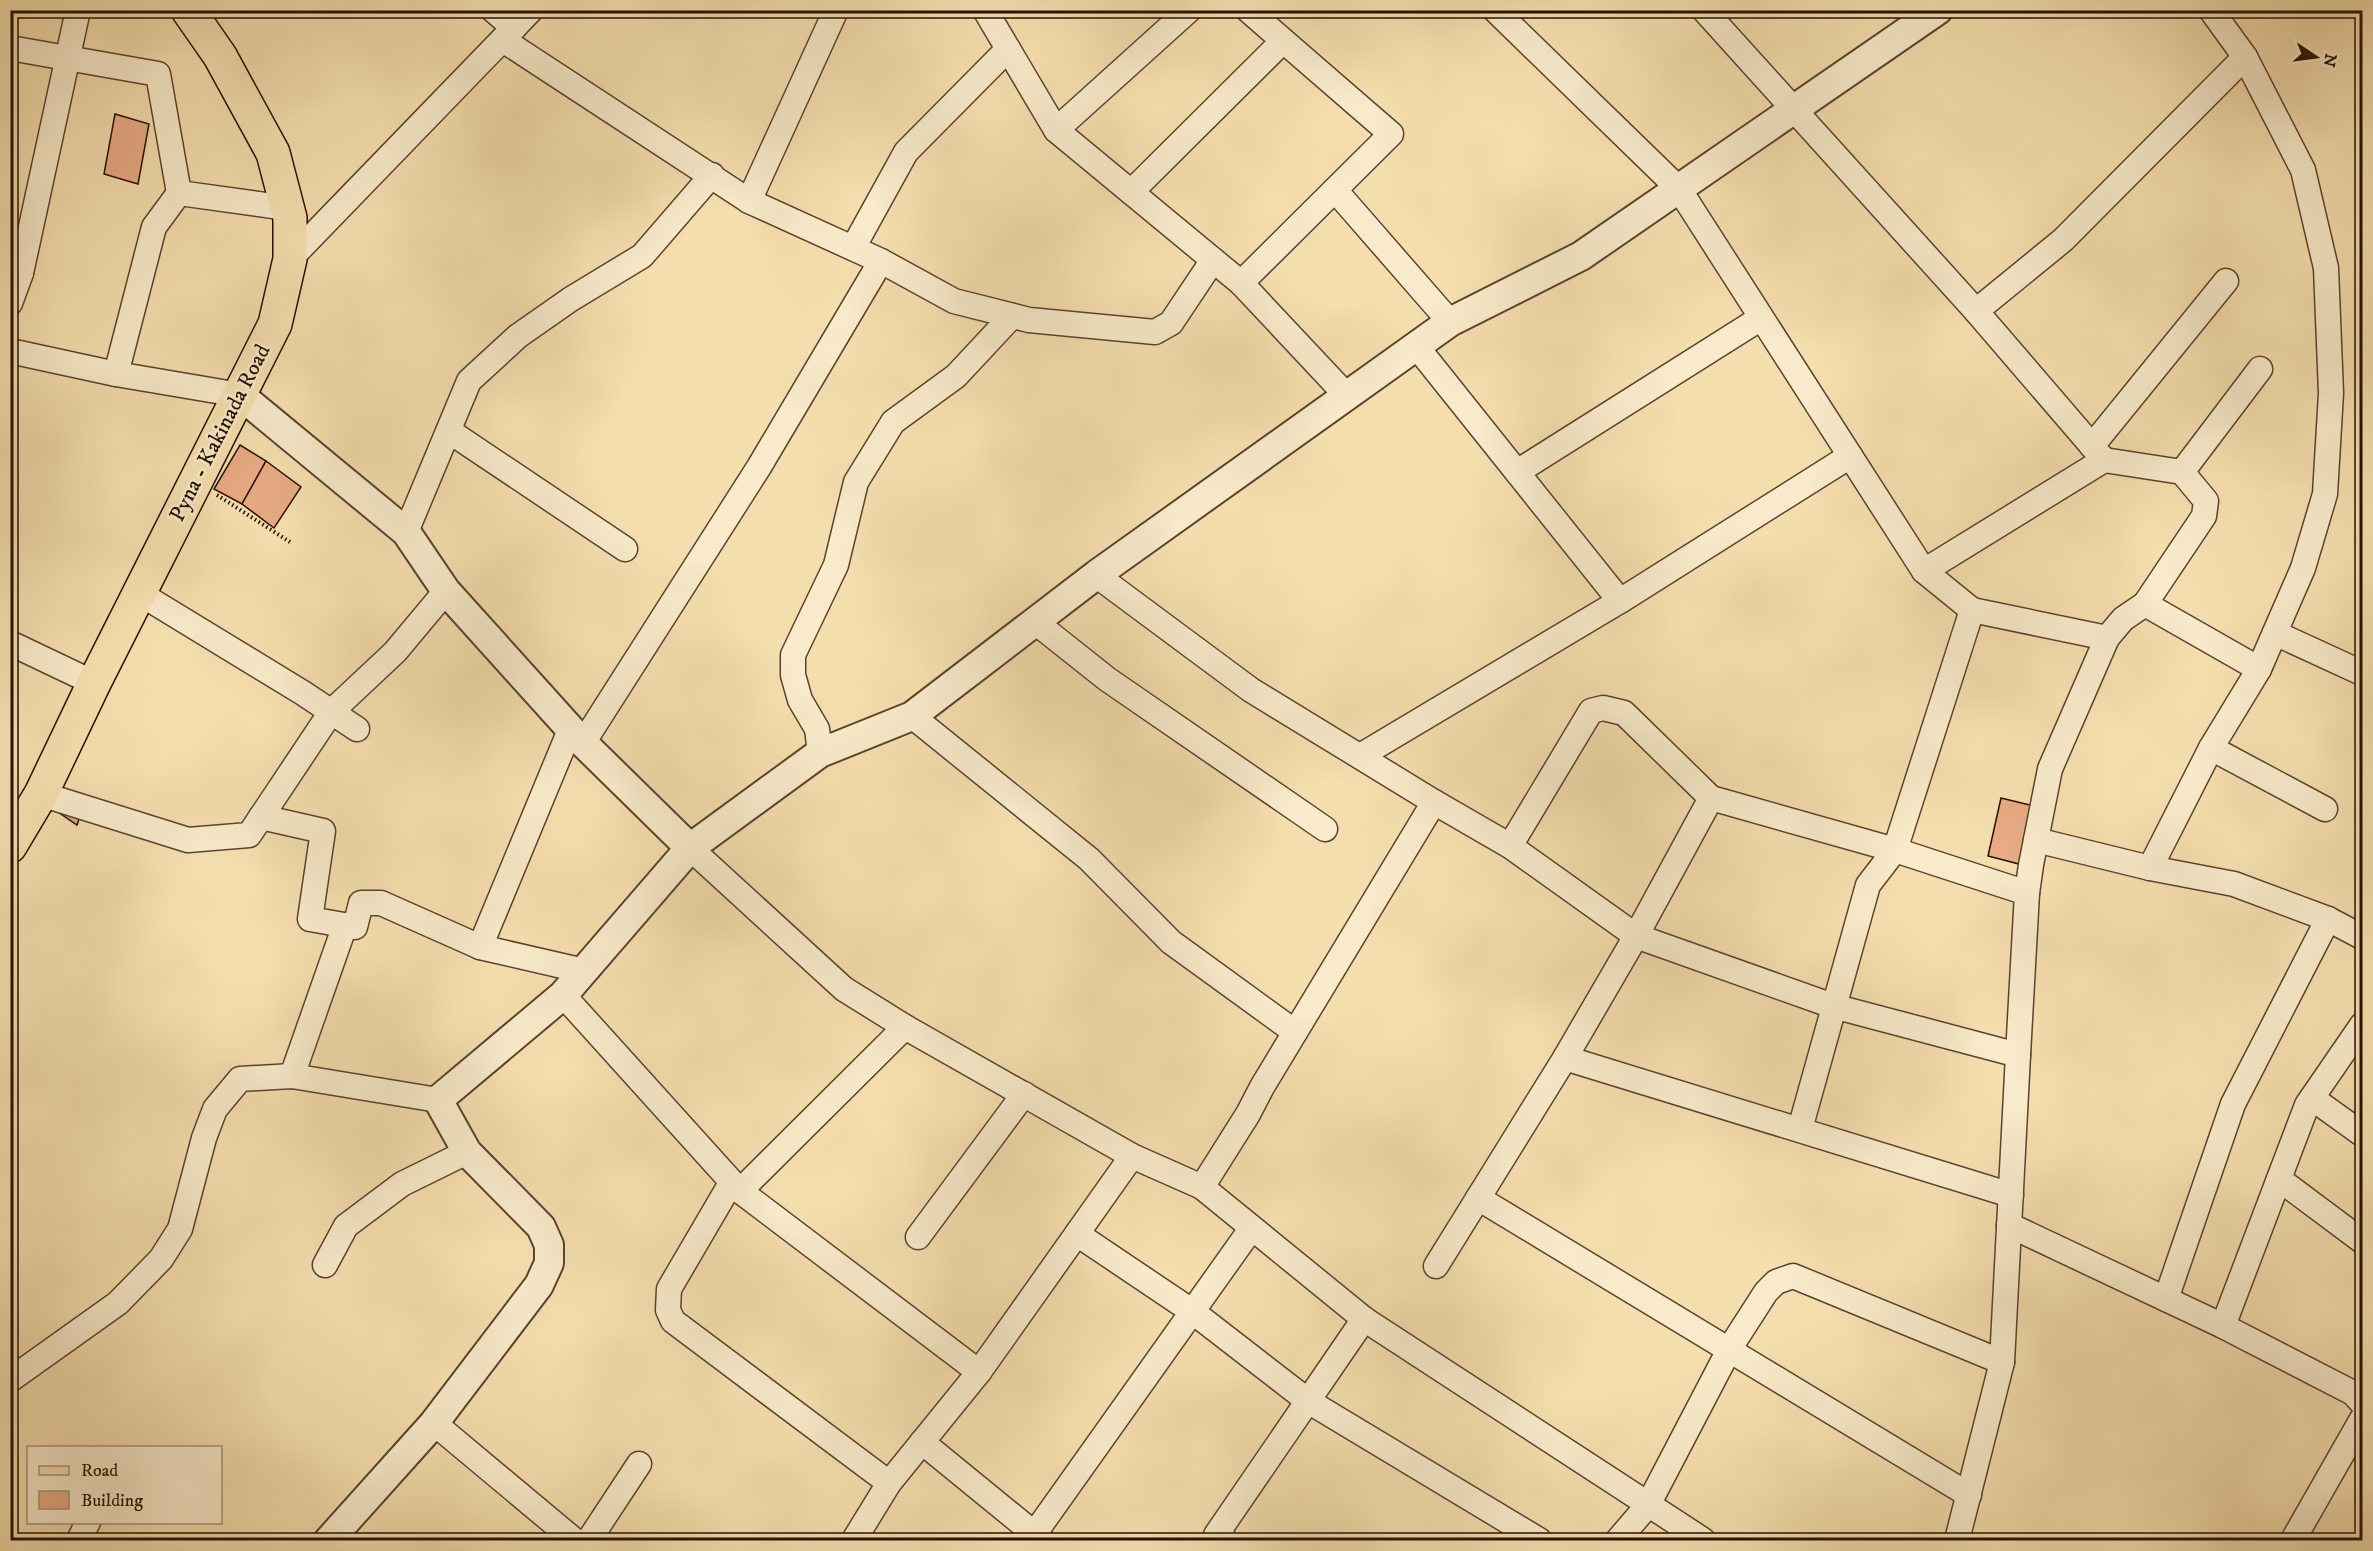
<svg xmlns="http://www.w3.org/2000/svg" width="2373" height="1551" viewBox="0 0 2373 1551" font-family="'IM FELL DW Pica',serif">
<rect width="100%" height="100%" fill="#f5deae"/>
<filter id="stains"><feTurbulence type="fractalNoise" baseFrequency=".00333" numOctaves="4"/><feColorMatrix values="0 0 0 0 .2 0 0 0 0 .09 0 0 0 0 .02 0 0 0 .5 -.17"/></filter>
<radialGradient id="worn" r=".72"><stop offset=".6" stop-color="#630" stop-opacity="0"/><stop offset="1" stop-color="#630" stop-opacity=".3"/></radialGradient>
<g fill="#e8ab84" stroke="#251003" stroke-width="1.5">
<path d="M115,114L149,124L138,184L104,174Z"/>
<path d="M240,445L266,461L242,504L214,489Z"/>
<path d="M266,461L301,487L274,528L242,504Z"/>
<path d="M2001,798L2034,806L2019,864L1988,856Z"/>
<path d="M65,801L82,810L77,825L58,812Z"/>
</g>
<g fill="none" stroke-linecap="round" stroke-linejoin="round">
<g stroke="#59442e" stroke-width="27">
<g id="minor">
<path d="M493,10L514,28"/>
<path d="M985,10L1056,130"/>
<path d="M1189,10L1056,130L1241,283L1347,396"/>
<path d="M1495,10L1679,189L1924,571L1972,610"/>
<path d="M1704,10L1976,311L2104,460L1924,571"/>
<path d="M503,40L749,201L881,261L759,467L583,743"/>
<path d="M10,48L158,74L179,193"/>
<path d="M1335,190L1450,322"/>
<path d="M1131,192L1283,41"/>
<path d="M749,201L836,10"/>
<path d="M853,248L906,152L1008,49"/>
<path d="M290,259L531,10"/>
<path d="M881,261L954,301L1029,320L1155,332L1171,323L1213,260"/>
<path d="M10,267L21,273L10,303"/>
<path d="M21,273L78,10"/>
<path d="M1241,283L1391,134L1248,10"/>
<path d="M1976,311L2063,240L2245,57"/>
<path d="M1417,347L1620,601"/>
<path d="M10,351L116,374L240,395"/>
<path d="M116,374L154,227L179,193L287,208"/>
<path d="M449,431L625,549"/>
<path d="M2092,446L2226,281"/>
<path d="M2104,460L2182,472L2206,501L2204,516L2145,604"/>
<path d="M1517,472L1761,318"/>
<path d="M2182,472L2260,369"/>
<path d="M406,532L469,381L518,336L571,299L642,256L712,175"/>
<path d="M1096,575L1251,690L1434,802L1262,1087L1248,1114L1202,1187"/>
<path d="M139,593L303,693L357,729"/>
<path d="M1034,621L1107,679L1325,829"/>
<path d="M2275,633L2362,673"/>
<path d="M10,643L94,683"/>
<path d="M912,716L1089,859L1171,942L1295,1032"/>
<path d="M2211,748L2325,809"/>
<path d="M820,753L817,729L800,700L793,675V655L836,565L856,482L893,422L956,376L1012,316"/>
<path d="M1360,756L1620,601L1850,456"/>
<path d="M41,794L188,840L249,835L331,712L395,652L446,591"/>
<path d="M1434,802L1510,846L1636,936L1565,1058L1436,1266"/>
<path d="M261,817L323,831L310,919L355,927L361,903H381L480,947L584,971"/>
<path d="M2036,840L2150,868L2211,748L2259,669L2303,568L2325,494L2331,393L2326,268L2303,170L2245,57L2211,10"/>
<path d="M1510,846L1591,711L1603,708L1624,713L1711,798"/>
<path d="M690,848L844,989L905,1027L1132,1156L1202,1187L1364,1319L1703,1540"/>
<path d="M2150,868L2234,884L2328,919L2362,937"/>
<path d="M480,947L570,730"/>
<path d="M563,995L740,1191L979,1372"/>
<path d="M2018,1055L1833,1006L1636,936L1711,798L1895,850L2027,893"/>
<path d="M1565,1058L2011,1195"/>
<path d="M292,1076L345,925"/>
<path d="M2312,1098L2362,1134"/>
<path d="M1800,1129L1868,885L1895,850L1972,610L2107,638"/>
<path d="M2279,1179L2362,1241"/>
<path d="M731,1183L669,1289L668,1310L673,1321L889,1483"/>
<path d="M740,1191L905,1027"/>
<path d="M1478,1198L1969,1495"/>
<path d="M2009,1225L2223,1326L2353,1393L2362,1403"/>
<path d="M1077,1234L1193,1312L1308,1401L1539,1540"/>
<path d="M918,1237L1024,1094"/>
<path d="M325,1265L346,1226L402,1184L467,1152"/>
<path d="M2166,1299L2233,1104L2328,919"/>
<path d="M2223,1326L2307,1105L2362,1025"/>
<path d="M2002,1362L2018,1055L2027,893L2031,865L2050,769L2107,638L2123,619L2145,604L2259,669"/>
<path d="M10,1380L118,1303L161,1259L180,1229L204,1138L215,1109L240,1079L292,1076L438,1100"/>
<path d="M434,1423L574,1540"/>
<path d="M922,1442L1042,1540"/>
<path d="M79,1540L88,1522"/>
<path d="M589,1540L639,1464"/>
<path d="M854,1540L889,1483L979,1372L1132,1156"/>
<path d="M1030,1540L1251,1229"/>
<path d="M1225,1540L1216,1535L1364,1319"/>
<path d="M1618,1540L1648,1505L1730,1348L1766,1292L1776,1282L1793,1276L2002,1362L1957,1540"/>
<path d="M2293,1540L2362,1419"/>
</g>
</g>
<g stroke="#59442e" stroke-width="32">
<g id="tertiary">
<path d="M240,395L406,532L446,591L583,743L690,848L563,995L438,1100L467,1152L541,1227L549,1245V1263L539,1285L434,1423L329,1540"/>
<path d="M690,848L820,753L912,716L1096,575L1450,322L1581,256L1938,10"/>
</g>
</g>
<g stroke="#251003" stroke-width="36">
<path id="primary" d="M10,846L41,794L94,683L275,324L290,259V218L273,153L220,56L188,10"/>
</g>
<path stroke="#251003" stroke-width="4" stroke-dasharray="1.5 3" stroke-linecap="butt" d="M217,495L290,542"/>
<use href="#minor" stroke="#f8eaca" stroke-width="24"/>
<use href="#tertiary" stroke="#f8eaca" stroke-width="28"/>
<use href="#primary" stroke="#f5deae" stroke-width="33"/>
</g>
<g text-anchor="middle" dominant-baseline="central" stroke-width="5" stroke-linejoin="round" paint-order="stroke">
<g font-size="22" fill="#251003" stroke="#f8eaca">
<text transform="translate(220 433) rotate(-63)">Pyna - Kakinada Road</text>
</g>
</g>
<rect width="2373" height="1551" fill="none" stroke="#f5deae" stroke-width="36"/>
<rect x="12" y="12" width="2349" height="1527" fill="none" stroke="#251003" stroke-width="3"/>
<rect x="18" y="18" width="2337" height="1515" fill="none" stroke="#251003" stroke-width="1.5"/>
<rect x="27" y="1446" width="195" height="78" fill="#f8eaca" stroke="#a4937a" stroke-width="1.5"/>
<rect x="39" y="1466" width="30" height="9" fill="#f5deae" stroke="#a4937a" stroke-width="1.5"/>
<text x="81" y="1476" font-size="18" fill="#251003">Road</text>
<rect x="39" y="1491" width="30" height="18" fill="#e8ab84" stroke="#a4937a" stroke-width="1.5"/>
<text x="81" y="1506" font-size="18" fill="#251003">Building</text>
<g transform="translate(2316 57) rotate(103)" stroke="#f8eaca" stroke-width="4.5" paint-order="stroke">
<path d="M0-4.5L10 22L0 15L-10 22Z" fill="#251003"/>
<text y="-9" font-size="16" font-weight="bold" text-anchor="middle" fill="#251003">N</text>
</g>
<rect width="100%" height="100%" filter="url(#stains)"/>
<rect width="100%" height="100%" fill="url(#worn)"/>
</svg>
